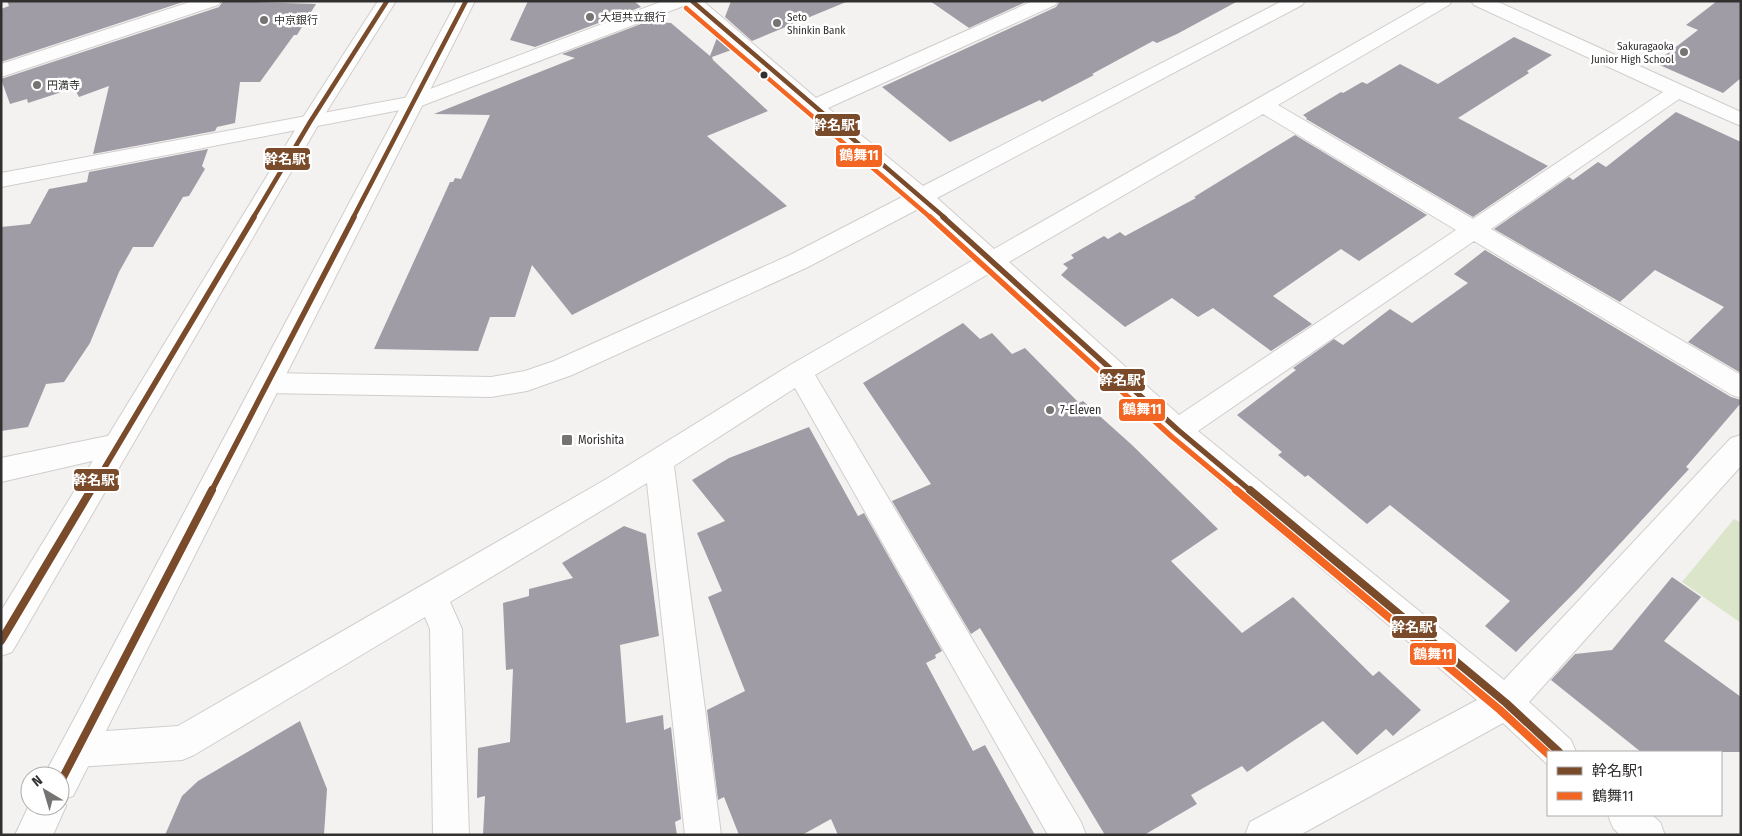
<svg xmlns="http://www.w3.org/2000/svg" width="1742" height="836" viewBox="0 0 1742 836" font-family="'Fira Sans Condensed','Noto Sans JP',sans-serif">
<rect width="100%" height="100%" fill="#f4f2f0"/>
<path fill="#dae5c9" d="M1734,519L1741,523V623L1682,582Z"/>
<g fill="#a09ca5">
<path d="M7,1H186L1,62V9L9,6Z"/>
<path d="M223,1L316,4L297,35H294L260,82H240L235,123L217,127L215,131L93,154L109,86L79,97L74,88L28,103L27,99L10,104L1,79L219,7Z"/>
<path d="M528,1H634L641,7L535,47L510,40Z"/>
<path d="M731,1H846V2L752,41L725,17Z"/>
<path d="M930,1H1028L969,28Z"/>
<path d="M1060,1H1238L1177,34L1157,43L1153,41L1092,74L1094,75L1042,102L1040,100L950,142L882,87L1056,7Z"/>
<path d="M1717,1H1741V78L1723,93L1655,63L1698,30L1686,25Z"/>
<path d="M654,19L658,22L671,23L710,56L718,35L734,49L712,57L713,60L768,111L707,136L787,206L572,315L532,265L515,317H490L478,351L374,349L450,182H453L455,178L461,179L490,115L434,114L575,58L562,54Z"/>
<path d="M1514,37L1552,55L1527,71L1529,73L1458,118L1548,166L1473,217L1306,119L1307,118L1303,115L1341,92L1343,93L1362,82L1367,84L1400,64L1438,84Z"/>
<path d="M1676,112L1741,142V373L1688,342L1724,307L1655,270L1620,302L1494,229L1569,177L1573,180L1598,162L1606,167Z"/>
<path d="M1295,135L1427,215L1359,261L1341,249L1273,296L1312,324L1271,351L1213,308L1198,317L1172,298L1125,327L1061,275L1068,268L1063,264L1074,258L1071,255L1104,236L1108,239L1120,232L1125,236L1196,198L1194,197Z"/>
<path d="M208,149L202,166L205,169L189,196L183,197L153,247H133L119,272L90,343L64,382L46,384L28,427L1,431V227L30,224L49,189L87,182L89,172Z"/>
<path d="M1485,250L1731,397L1741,400V403L1686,467L1689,469L1579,588L1516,652L1485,626L1510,601L1390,505L1367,524L1308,475L1305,477L1278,455L1282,452L1237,415L1296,370L1293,368L1334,339L1343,345L1390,309L1412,323L1468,283L1454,274Z"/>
<path d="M963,323L980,339L992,333L1012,354L1025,348L1079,403L1083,401L1132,445L1218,529L1171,561L1242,633L1293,597L1373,676L1379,671L1421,710L1393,736L1386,729L1357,755L1323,721L1247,772L1242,766L1191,795L1197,804L1144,835H1105L980,628L971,634L892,501L931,484L863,383Z"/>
<path d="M809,427L858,516L864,513L942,651L935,655L936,658L926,663L973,751L985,745L1035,835H838L831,819L802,835H739L724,797L718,800L707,710L745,691L708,597L722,591L697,533L725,521L692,480L729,458Z"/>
<path d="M624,526L646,534L659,636L620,645L626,723L663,715L664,730L671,727L681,819L675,822L677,835H483L485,796L477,798L478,748L510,742L513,669L506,670L503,603L529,596V589L573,578L562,563Z"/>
<path d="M1672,577L1701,597L1664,641L1741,697V752H1641L1551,680L1575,654L1612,650Z"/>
<path d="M300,721L327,789L324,835H165L182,796L198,781Z"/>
</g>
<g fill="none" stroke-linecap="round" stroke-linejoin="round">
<g stroke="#d0cecd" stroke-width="2">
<g id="minor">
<path d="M193,1H221L218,5L1,77V64Z"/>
<path d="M663,1H703L816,98L1033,1H1058L1055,5L828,108L923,186L1282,1H1305L1302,5L937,198L994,249L1429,1H1452L1449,5L1278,105L1473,219L1663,92L1474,5L1471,1H1496L1741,112V126L1679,99L1491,229L1741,375V398L1732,395L1474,241L1198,431L1504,680L1731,438L1741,435V466L1529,702L1571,740L1576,752H1548V765L1503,723L1300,835H1245L1250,822L1477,700L1168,438L990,273L815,375L1081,822L1086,835H1048L795,388L674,466L721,835H685L647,483L450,602L462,629L469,835H433L430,629L425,617L194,755L182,760L77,767L65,762L60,750L65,738L77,733L178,726L608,478L790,365L975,259L920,208L808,267L572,375L527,391L491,397L267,393L258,390L254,383L258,376L267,373L491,377L525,371L554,361L790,255L906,195L686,5L421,106L1,187V173L409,97ZM1263,114L1456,230L1179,415L1009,262Z"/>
<path d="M117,434L127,437L131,445L127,453L1,482V458Z"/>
<path d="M1608,815H1652L1660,822L1665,835H1620L1613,828Z"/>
</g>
</g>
<g stroke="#d0cecd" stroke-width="2">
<g id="highway">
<path d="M378,1H396L320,122L12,652L1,656V611L300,122Z"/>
<path d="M457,1H475L73,796L63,799L66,806L53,835H15L30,803V806H60V776H45L47,770Z"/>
</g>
</g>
<use href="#minor" fill="#fdfdfd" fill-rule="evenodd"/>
<use href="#highway" fill="#fdfdfd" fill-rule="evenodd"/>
<g stroke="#fff" stroke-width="7">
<g id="bus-1-far2">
<path d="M692,1L945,218"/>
<path d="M253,218L310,122L387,1"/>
<path d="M353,218L466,1"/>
</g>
</g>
<g stroke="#fff" stroke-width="9">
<g id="bus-1-far1">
<path d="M943,217L1178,430L1252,492"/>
<path d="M90,492L254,217"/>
<path d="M211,492L354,217"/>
</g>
</g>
<g stroke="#fff" stroke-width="11">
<g id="bus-1">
<path d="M1250,490L1506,703L1559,752"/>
<path d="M1,641L91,490"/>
<path d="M60,783L212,490"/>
</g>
</g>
<g stroke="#fff" stroke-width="7">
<path id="bus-2-far2" d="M686,8L931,218"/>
</g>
<g stroke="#fff" stroke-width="9">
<path id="bus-2-far1" d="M930,217L1172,437L1238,492"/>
</g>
<g stroke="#fff" stroke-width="11">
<path id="bus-2" d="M1236,490L1500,710L1548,754"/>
</g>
<use href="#bus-1-far2" stroke="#7a4b2a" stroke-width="4.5"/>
<use href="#bus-1-far1" stroke="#7a4b2a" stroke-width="5.5"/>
<use href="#bus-1" stroke="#7a4b2a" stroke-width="8"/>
<use href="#bus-2-far2" stroke="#f26522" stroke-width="4.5"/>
<use href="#bus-2-far1" stroke="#f26522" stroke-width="5.5"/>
<use href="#bus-2" stroke="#f26522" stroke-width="8"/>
</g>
<g fill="#767473" stroke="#fff" stroke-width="2">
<circle cx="590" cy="17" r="5"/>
<circle cx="264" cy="20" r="5"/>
<circle cx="777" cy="23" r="5"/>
<circle cx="1684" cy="52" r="5"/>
<circle cx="37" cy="85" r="5"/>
<circle cx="1050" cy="410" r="5"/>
<rect x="561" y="434" width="12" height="12" rx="2.5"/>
</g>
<circle fill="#32302f" stroke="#fff" stroke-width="2" cx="764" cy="75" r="4.5"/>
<g text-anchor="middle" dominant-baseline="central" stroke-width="5" stroke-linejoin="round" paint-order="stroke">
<g font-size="11" fill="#32302f" stroke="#fff" text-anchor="start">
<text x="600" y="17">大垣共立銀行</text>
<text x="787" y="17">Seto<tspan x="787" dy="13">Shinkin Bank</tspan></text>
<text x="274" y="20">中京銀行</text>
<text x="1674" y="46" text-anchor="end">Sakuragaoka<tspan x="1674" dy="13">Junior High School</tspan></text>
<text x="47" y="85">円満寺</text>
</g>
<g font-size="12" fill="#32302f" stroke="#fff" text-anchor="start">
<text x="1060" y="410">7-Eleven</text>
<text x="578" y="440">Morishita</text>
</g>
</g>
<g stroke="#fff" stroke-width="2">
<rect x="814" y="113" width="47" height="24" rx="5" fill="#7a4b2a"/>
<rect x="835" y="144" width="48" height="24" rx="5" fill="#f26522"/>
<rect x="264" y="147" width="47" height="24" rx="5" fill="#7a4b2a"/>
<rect x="1099" y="368" width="47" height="24" rx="5" fill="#7a4b2a"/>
<rect x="1118" y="398" width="48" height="24" rx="5" fill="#f26522"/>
<rect x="73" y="468" width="47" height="24" rx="5" fill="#7a4b2a"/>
<rect x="1391" y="615" width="47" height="24" rx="5" fill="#7a4b2a"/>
<rect x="1409" y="642" width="48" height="24" rx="5" fill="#f26522"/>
</g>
<g font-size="14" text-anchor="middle" font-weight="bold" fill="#fff">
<text x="837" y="130">幹名駅1</text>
<text x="859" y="160">鶴舞11</text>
<text x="288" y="164">幹名駅1</text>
<text x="1123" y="385">幹名駅1</text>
<text x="1142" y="414">鶴舞11</text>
<text x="97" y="485">幹名駅1</text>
<text x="1415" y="632">幹名駅1</text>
<text x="1433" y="659">鶴舞11</text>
</g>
<rect width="1742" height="836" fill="none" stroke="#32302f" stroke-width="5"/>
<rect x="1547" y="751" width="175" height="65" fill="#ffffff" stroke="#adacac"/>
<rect x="1557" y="767" width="25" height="8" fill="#7a4b2a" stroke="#adacac"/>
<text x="1592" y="776" font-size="15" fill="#32302f">幹名駅1</text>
<rect x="1557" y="792" width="25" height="8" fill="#f26522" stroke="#adacac"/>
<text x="1592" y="801" font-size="15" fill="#32302f">鶴舞11</text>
<g transform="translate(45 791) rotate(322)"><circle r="24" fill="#ffffff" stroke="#adacac"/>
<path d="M0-4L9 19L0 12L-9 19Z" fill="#767473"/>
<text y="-8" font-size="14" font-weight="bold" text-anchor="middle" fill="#32302f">N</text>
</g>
</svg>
